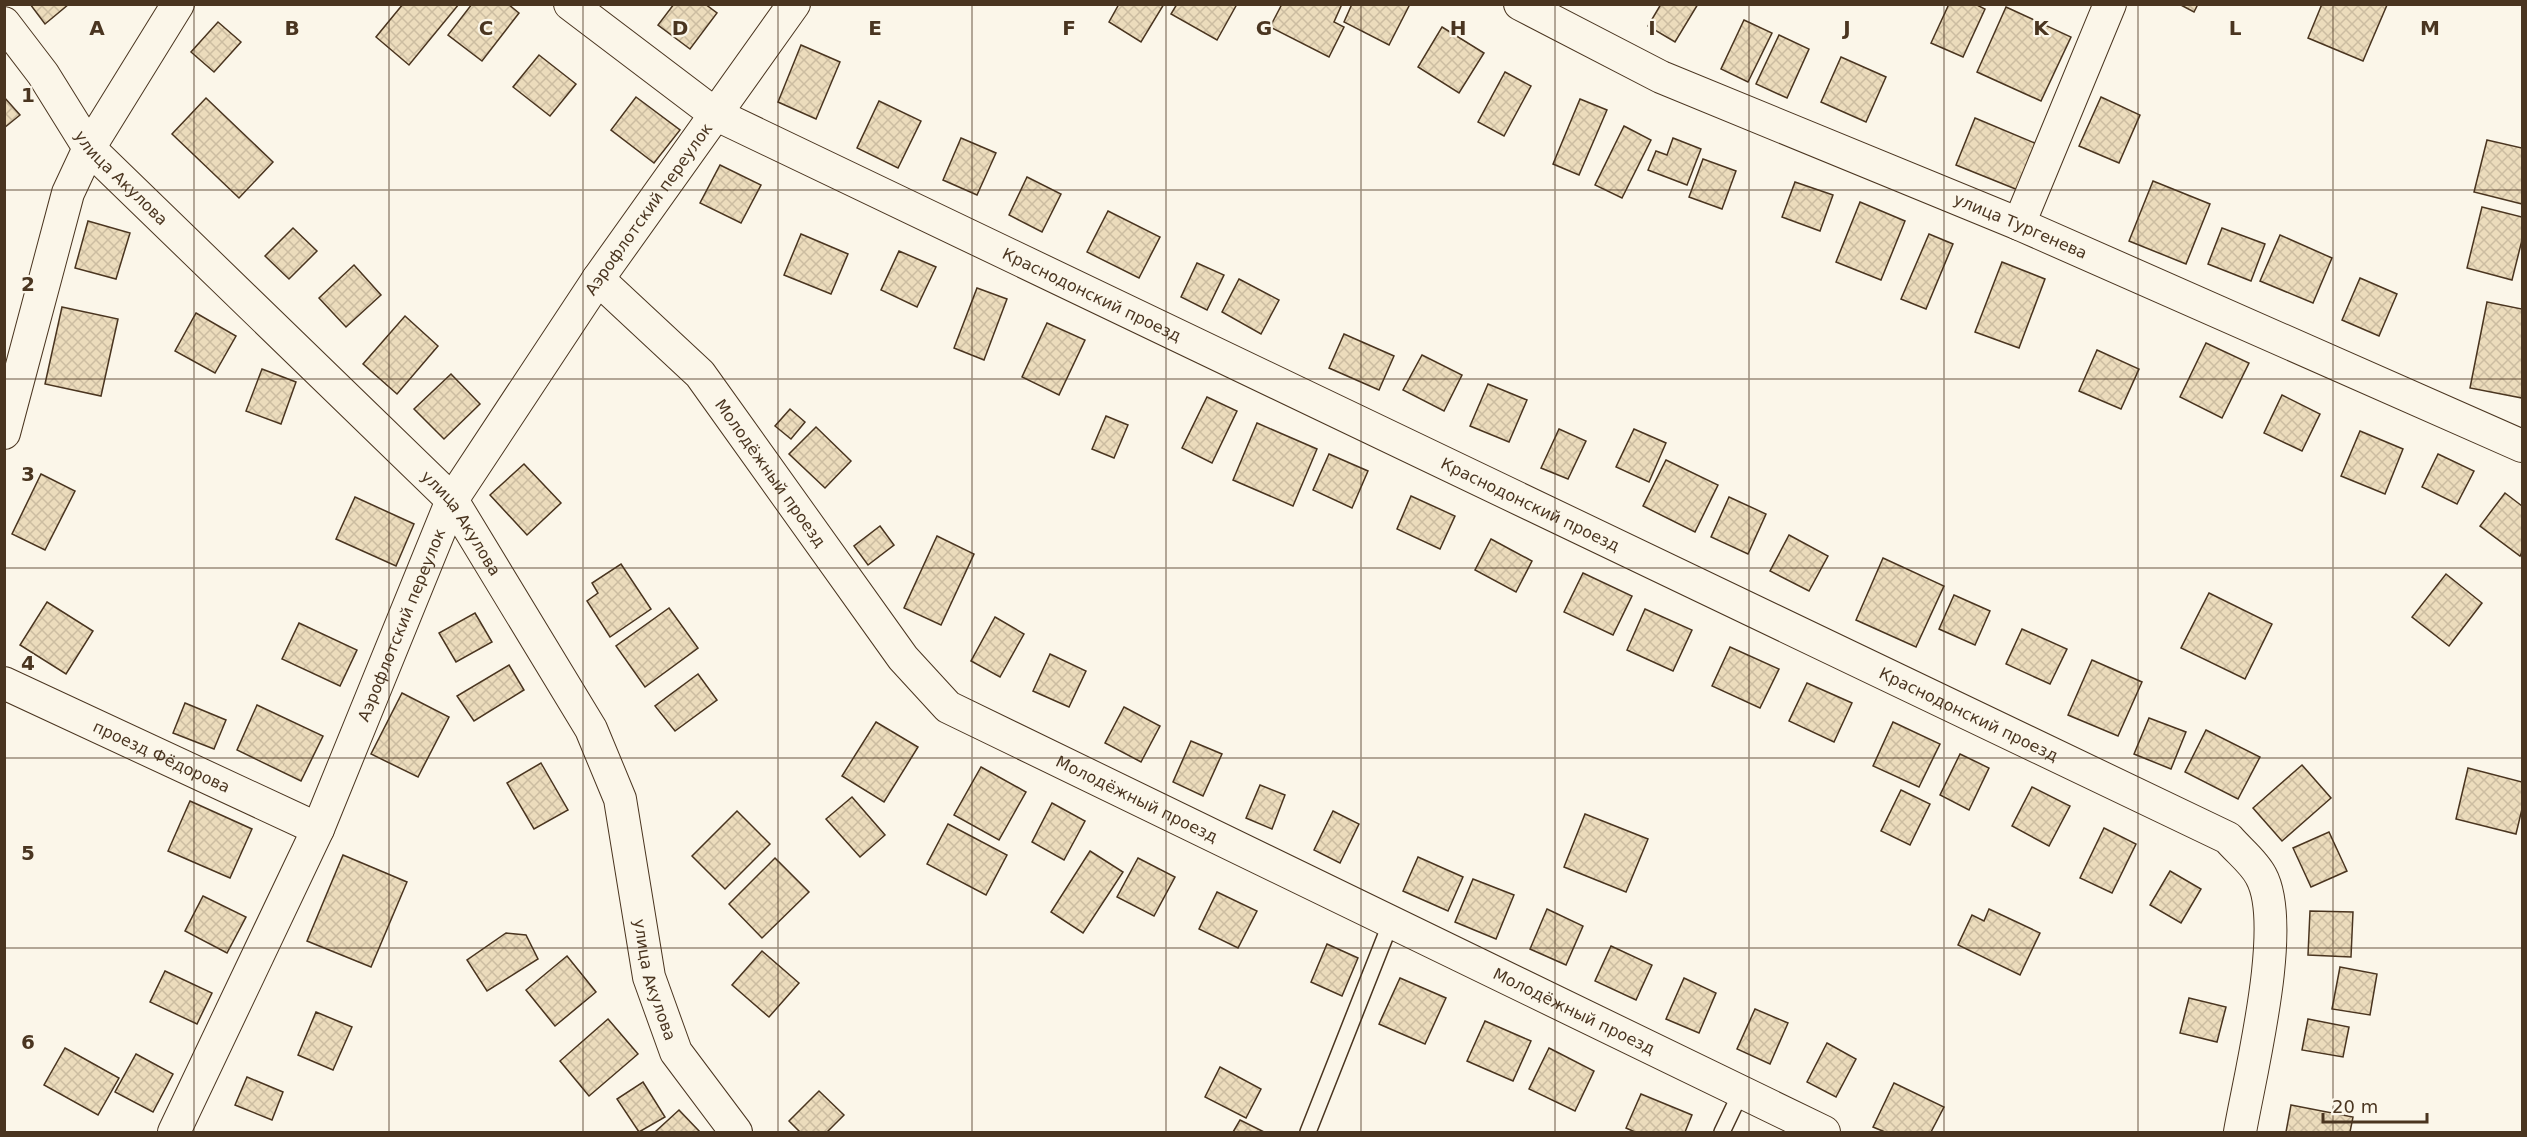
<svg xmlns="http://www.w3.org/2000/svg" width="2527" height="1137" viewBox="0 0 2527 1137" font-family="'DejaVu Sans',sans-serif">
<defs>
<pattern id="building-cross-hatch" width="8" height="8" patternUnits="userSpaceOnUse" patternTransform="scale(1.5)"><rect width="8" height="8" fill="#ecdcbc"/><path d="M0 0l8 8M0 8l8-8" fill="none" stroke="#ccbda1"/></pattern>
</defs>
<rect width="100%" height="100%" fill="#fbf6e9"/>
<g fill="url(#building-cross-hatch)" stroke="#4a3520" stroke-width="1.5">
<path d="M30,4H69L45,24Z"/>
<path d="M403,4H459L409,65L376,37Z"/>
<path d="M472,4H508L519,13L482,61L448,35Z"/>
<path d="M674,4H705L717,13L690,49L658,25Z"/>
<path d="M1119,4H1164L1141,42L1109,22Z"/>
<path d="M1177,4H1237L1217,40L1171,14Z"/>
<path d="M1282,4H1342L1334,22L1344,27L1329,57L1270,27Z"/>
<path d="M1352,4H1410L1389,45L1344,22Z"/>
<path d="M1661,4H1698L1675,42L1648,26Z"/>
<path d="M1949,4H1975L1985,9L1963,57L1931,43Z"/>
<path d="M2179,4H2198L2194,12Z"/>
<path d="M2322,4L2387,5L2363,61L2308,38Z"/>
<path d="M2006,7L2071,37L2041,101L1977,72Z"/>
<path d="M1744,20L1772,33L1748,82L1721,69Z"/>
<path d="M218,22L241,42L214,72L191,52Z"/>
<path d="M1442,27L1484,53L1459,93L1418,67Z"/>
<path d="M1779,35L1809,49L1787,98L1756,84Z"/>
<path d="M801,45L840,62L816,119L778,102Z"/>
<path d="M539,55L576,84L550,116L513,87Z"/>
<path d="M1841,57L1886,77L1866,122L1821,102Z"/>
<path d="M1505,72L1531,86L1504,136L1478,122Z"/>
<path d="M4,97L20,115L4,128Z"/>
<path d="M636,97L680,130L654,163L611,130Z"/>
<path d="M2101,97L2140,115L2119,163L2079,146Z"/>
<path d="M206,98L273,162L239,198L172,134Z"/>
<path d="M1580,99L1607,110L1579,175L1553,164Z"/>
<path d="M879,101L921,121L898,168L857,148Z"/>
<path d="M1975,118L2037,144L2018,190L1956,165Z"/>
<path d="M1624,126L1651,140L1622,198L1595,185Z"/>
<path d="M961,138L996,153L977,195L943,180Z"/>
<path d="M1673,138L1701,149L1687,185L1648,170L1656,151L1667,155Z"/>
<path d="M2487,140L2522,148V204L2474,192Z"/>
<path d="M1703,159L1736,171L1722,209L1689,197Z"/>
<path d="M720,165L761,185L741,223L700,203Z"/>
<path d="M1027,177L1061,194L1042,232L1009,215Z"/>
<path d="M2153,181L2210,204L2186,264L2129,241Z"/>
<path d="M1795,182L1833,195L1820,231L1782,217Z"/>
<path d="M1860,202L1905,221L1881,280L1836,262Z"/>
<path d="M2482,207L2522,217V240L2512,280L2467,268Z"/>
<path d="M1108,211L1160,237L1139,278L1087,252Z"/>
<path d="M88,221L130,233L116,279L75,268Z"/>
<path d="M293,228L317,251L289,279L265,256Z"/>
<path d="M2222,228L2265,244L2251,281L2208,264Z"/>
<path d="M801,234L848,254L831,294L784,275Z"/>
<path d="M1929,234L1953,244L1926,309L1901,299Z"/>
<path d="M2280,235L2332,258L2313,303L2260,281Z"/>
<path d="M899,251L936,267L917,307L881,290Z"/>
<path d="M2002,262L2045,279L2019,348L1975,332Z"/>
<path d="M1197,263L1224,275L1207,310L1181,297Z"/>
<path d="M354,265L381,295L346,327L319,298Z"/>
<path d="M2360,278L2397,294L2379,336L2342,320Z"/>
<path d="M1239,279L1279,300L1261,334L1222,312Z"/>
<path d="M977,288L1007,299L984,360L954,348Z"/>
<path d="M2487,302L2522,309V398L2470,388Z"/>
<path d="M62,307L118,319L101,396L45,384Z"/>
<path d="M196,313L236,336L215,373L175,351Z"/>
<path d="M405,316L438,346L397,394L363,364Z"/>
<path d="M1047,323L1085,340L1059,395L1022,377Z"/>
<path d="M1344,334L1394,356L1379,390L1329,368Z"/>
<path d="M2206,343L2249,363L2222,418L2180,397Z"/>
<path d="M2097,350L2139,369L2121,409L2079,391Z"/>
<path d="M1422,355L1462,375L1444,411L1403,390Z"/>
<path d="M262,369L296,382L281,424L246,411Z"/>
<path d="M451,374L480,404L444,439L414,409Z"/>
<path d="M1488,384L1527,400L1509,442L1470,426Z"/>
<path d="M2282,395L2320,414L2302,451L2264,433Z"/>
<path d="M1207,397L1237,411L1212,463L1182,448Z"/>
<path d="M790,409L805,422L791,439L775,426Z"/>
<path d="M1106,416L1128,425L1114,458L1092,449Z"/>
<path d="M1257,423L1317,449L1293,506L1233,480Z"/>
<path d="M816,427L851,461L825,488L789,454Z"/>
<path d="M1559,429L1586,441L1568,479L1541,468Z"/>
<path d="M1634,429L1666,443L1649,482L1616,467Z"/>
<path d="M2360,431L2403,449L2385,494L2341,476Z"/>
<path d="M1329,454L1368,471L1352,508L1313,490Z"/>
<path d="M2438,454L2474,471L2457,504L2422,487Z"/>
<path d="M1666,460L1718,485L1695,532L1643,506Z"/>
<path d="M524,464L561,503L527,535L490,495Z"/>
<path d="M41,474L75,491L45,550L12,534Z"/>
<path d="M2505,493L2522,506V552L2520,556L2480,526Z"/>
<path d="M1411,496L1455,516L1440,549L1397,529Z"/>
<path d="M355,497L414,524L396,566L336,539Z"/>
<path d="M1729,497L1766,514L1748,554L1711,537Z"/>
<path d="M880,526L894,545L868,565L854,546Z"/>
<path d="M1789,535L1828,556L1809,591L1770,571Z"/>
<path d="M937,536L974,554L941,625L904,608Z"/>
<path d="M1491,539L1532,561L1516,592L1475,570Z"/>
<path d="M1883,558L1944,586L1916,647L1856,620Z"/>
<path d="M621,564L651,609L610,637L587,601L598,593L592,583Z"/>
<path d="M1583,573L1632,596L1613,635L1564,612Z"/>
<path d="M2446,574L2482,603L2449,646L2412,617Z"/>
<path d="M2209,593L2272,624L2245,679L2181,648Z"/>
<path d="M1954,595L1990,611L1975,645L1939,629Z"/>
<path d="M47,602L93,631L66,674L20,645Z"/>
<path d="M669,608L698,648L645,687L616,646Z"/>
<path d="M1645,609L1692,630L1673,671L1627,650Z"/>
<path d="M475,613L492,642L456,662L439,633Z"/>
<path d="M995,617L1024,634L1000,677L971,661Z"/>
<path d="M299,623L357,650L340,686L282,659Z"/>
<path d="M2022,629L2067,649L2050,684L2006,664Z"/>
<path d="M1730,647L1779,669L1760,708L1712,686Z"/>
<path d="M1050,654L1086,671L1069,707L1033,691Z"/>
<path d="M2092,660L2142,682L2118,736L2068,715Z"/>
<path d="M509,665L524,690L474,721L457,696Z"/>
<path d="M698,674L717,700L675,731L655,706Z"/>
<path d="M1807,683L1852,703L1834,742L1789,721Z"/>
<path d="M402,693L449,717L418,777L371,754Z"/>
<path d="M185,703L226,720L214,749L173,733Z"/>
<path d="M257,705L323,736L301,781L237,750Z"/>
<path d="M1124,707L1160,726L1141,762L1105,743Z"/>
<path d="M2149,718L2186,732L2171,769L2134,754Z"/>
<path d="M876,722L918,747L884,802L842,776Z"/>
<path d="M1893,722L1940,744L1919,787L1873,766Z"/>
<path d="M2206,730L2260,757L2238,799L2185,772Z"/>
<path d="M1191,741L1222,754L1203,796L1173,782Z"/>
<path d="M1960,754L1989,768L1969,810L1940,795Z"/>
<path d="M541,763L568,810L534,829L507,783Z"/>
<path d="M2302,765L2331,798L2282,841L2253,808Z"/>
<path d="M981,767L1026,792L999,840L954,815Z"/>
<path d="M2468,768L2522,782V809L2516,834L2456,819Z"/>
<path d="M1260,785L1285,795L1272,829L1246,818Z"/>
<path d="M2032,787L2070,806L2049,846L2012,826Z"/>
<path d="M1901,790L1930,804L1910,845L1881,831Z"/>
<path d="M852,797L885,835L860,857L826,819Z"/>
<path d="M190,801L252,829L230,878L168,851Z"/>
<path d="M1052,803L1085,821L1064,860L1032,842Z"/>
<path d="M737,811L770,844L725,889L692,856Z"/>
<path d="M1333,811L1359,824L1340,863L1314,850Z"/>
<path d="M1585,814L1648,839L1626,892L1564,867Z"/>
<path d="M948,824L1007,855L986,895L927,864Z"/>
<path d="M2104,828L2136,844L2112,893L2080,878Z"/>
<path d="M2329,832L2347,871L2311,887L2293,848Z"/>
<path d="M1090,851L1123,872L1083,933L1051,912Z"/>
<path d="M343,855L407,882L371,967L307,941Z"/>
<path d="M1418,857L1463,877L1448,911L1403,891Z"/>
<path d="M775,858L809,892L762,938L729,904Z"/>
<path d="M1138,858L1175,877L1154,916L1117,897Z"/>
<path d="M2170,871L2201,889L2181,923L2150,905Z"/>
<path d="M1473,879L1514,895L1496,939L1455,922Z"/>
<path d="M1217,892L1257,911L1238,948L1199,929Z"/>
<path d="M203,896L246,917L227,953L185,931Z"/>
<path d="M1547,909L1583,926L1566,965L1530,949Z"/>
<path d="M1989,909L2040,933L2020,975L1958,945L1972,915L1984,921Z"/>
<path d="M2310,911L2353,912L2351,957L2308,955Z"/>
<path d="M506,933L526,935L538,959L487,991L467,960Z"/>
<path d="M1327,944L1358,958L1342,996L1311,982Z"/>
<path d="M1611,946L1652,965L1636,1000L1595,981Z"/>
<path d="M762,951L799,983L769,1017L732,985Z"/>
<path d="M567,956L596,992L555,1026L526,990Z"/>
<path d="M2340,967L2377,974L2370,1015L2332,1009Z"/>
<path d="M165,971L212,993L197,1024L150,1002Z"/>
<path d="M1400,978L1446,998L1425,1044L1379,1024Z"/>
<path d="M1684,978L1716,993L1699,1033L1666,1019Z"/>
<path d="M2189,998L2226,1007L2217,1042L2180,1033Z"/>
<path d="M1755,1009L1788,1023L1770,1064L1737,1049Z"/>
<path d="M316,1012L352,1027L333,1070L298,1055Z"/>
<path d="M608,1019L638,1054L589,1096L560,1061Z"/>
<path d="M2308,1019L2349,1027L2343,1057L2302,1050Z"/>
<path d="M1485,1021L1531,1041L1513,1081L1467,1061Z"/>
<path d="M1827,1043L1856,1059L1836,1097L1807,1082Z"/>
<path d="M65,1048L119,1078L98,1115L44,1085Z"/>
<path d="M1549,1048L1594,1071L1575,1111L1529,1089Z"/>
<path d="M136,1054L173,1074L153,1112L115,1092Z"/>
<path d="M1220,1067L1261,1089L1246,1118L1205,1097Z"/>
<path d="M247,1077L283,1092L272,1120L235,1105Z"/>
<path d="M643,1082L665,1117L639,1132L617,1099Z"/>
<path d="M1894,1083L1944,1107L1931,1132H1885L1873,1127Z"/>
<path d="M819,1091L844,1115L827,1132H800L789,1121Z"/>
<path d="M1641,1094L1692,1115L1685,1132H1635L1626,1128Z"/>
<path d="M2291,1105L2353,1117L2350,1132H2286Z"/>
<path d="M679,1110L700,1132H655Z"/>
<path d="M1240,1120L1264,1132H1233Z"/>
</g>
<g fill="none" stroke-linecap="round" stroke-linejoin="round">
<g stroke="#4a3520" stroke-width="18">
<g id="lane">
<path d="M1308,1132L1391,922"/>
<path d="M1722,1132L1741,1092"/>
</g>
</g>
<g stroke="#4a3520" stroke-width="34">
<g id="street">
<path id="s1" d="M570,4L715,114L2228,838C2238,850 2254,862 2261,876C2288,925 2250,1074 2240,1132"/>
<path id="s2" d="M1520,4L1661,77L2019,224L2522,446"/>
<path id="s3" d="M4,23L43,74L89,148L452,500L591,729L620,799L649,977L676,1052L736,1132"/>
<path d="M2019,224L2110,4"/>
<path id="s4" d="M598,279L700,374L903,658L948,707L1824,1132"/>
<path d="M4,433L68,193L89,148L178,4"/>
<path id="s5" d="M4,683L318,829"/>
<path id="s6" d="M174,1132L318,829L452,500L598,279L794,4"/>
</g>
</g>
<use href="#lane" stroke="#fbf6e9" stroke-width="15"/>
<use href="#street" stroke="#fbf6e9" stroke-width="32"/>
</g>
<path fill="none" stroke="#4a3520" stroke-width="1.5" stroke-opacity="0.55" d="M194,4V1132M389,4V1132M583,4V1132M778,4V1132M972,4V1132M1166,4V1132M1361,4V1132M1555,4V1132M1749,4V1132M1944,4V1132M2138,4V1132M2333,4V1132M4,190H2522M4,379H2522M4,568H2522M4,758H2522M4,948H2522"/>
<g text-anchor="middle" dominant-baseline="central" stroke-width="4.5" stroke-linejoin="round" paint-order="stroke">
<g font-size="16" fill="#4a3520" stroke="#fbf6e9">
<text stroke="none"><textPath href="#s3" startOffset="195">улица Акулова</textPath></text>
<text stroke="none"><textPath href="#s6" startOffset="1042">Аэрофлотский переулок</textPath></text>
<text stroke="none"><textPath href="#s2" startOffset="548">улица Тургенева</textPath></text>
<text stroke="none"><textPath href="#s1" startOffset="600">Краснодонский проезд</textPath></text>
<text stroke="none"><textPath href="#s4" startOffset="261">Молодёжный проезд</textPath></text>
<text stroke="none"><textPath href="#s1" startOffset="1086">Краснодонский проезд</textPath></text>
<text stroke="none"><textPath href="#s3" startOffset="681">улица Акулова</textPath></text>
<text stroke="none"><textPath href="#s6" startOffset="556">Аэрофлотский переулок</textPath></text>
<text stroke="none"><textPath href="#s1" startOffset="1572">Краснодонский проезд</textPath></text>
<text stroke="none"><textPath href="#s5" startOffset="174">проезд Фёдорова</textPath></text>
<text stroke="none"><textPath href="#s4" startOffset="765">Молодёжный проезд</textPath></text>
<text stroke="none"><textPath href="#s3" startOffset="1185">улица Акулова</textPath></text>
<text stroke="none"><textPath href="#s4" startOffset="1251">Молодёжный проезд</textPath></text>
</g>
</g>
<g font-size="20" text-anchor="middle" font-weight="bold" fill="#4a3520" stroke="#fbf6e9" stroke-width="4.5" stroke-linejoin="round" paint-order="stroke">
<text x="97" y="35">A</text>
<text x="292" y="35">B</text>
<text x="486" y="35">C</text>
<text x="680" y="35">D</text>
<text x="875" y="35">E</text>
<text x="1069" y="35">F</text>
<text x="1264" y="35">G</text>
<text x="1458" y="35">H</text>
<text x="1652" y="35">I</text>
<text x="1847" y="35">J</text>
<text x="2041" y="35">K</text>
<text x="2235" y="35">L</text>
<text x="2430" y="35">M</text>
<text x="28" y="102">1</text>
<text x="28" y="291">2</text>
<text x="28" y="481">3</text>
<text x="28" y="670">4</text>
<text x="28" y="860">5</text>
<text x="28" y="1049">6</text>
</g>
<rect width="2527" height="1137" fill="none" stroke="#4a3520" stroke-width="12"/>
<path d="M2323 1113v9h104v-9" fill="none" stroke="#4a3520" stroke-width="3"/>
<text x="2332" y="1113" font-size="18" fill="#4a3520" stroke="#fbf6e9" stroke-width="4.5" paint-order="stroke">20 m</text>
</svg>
